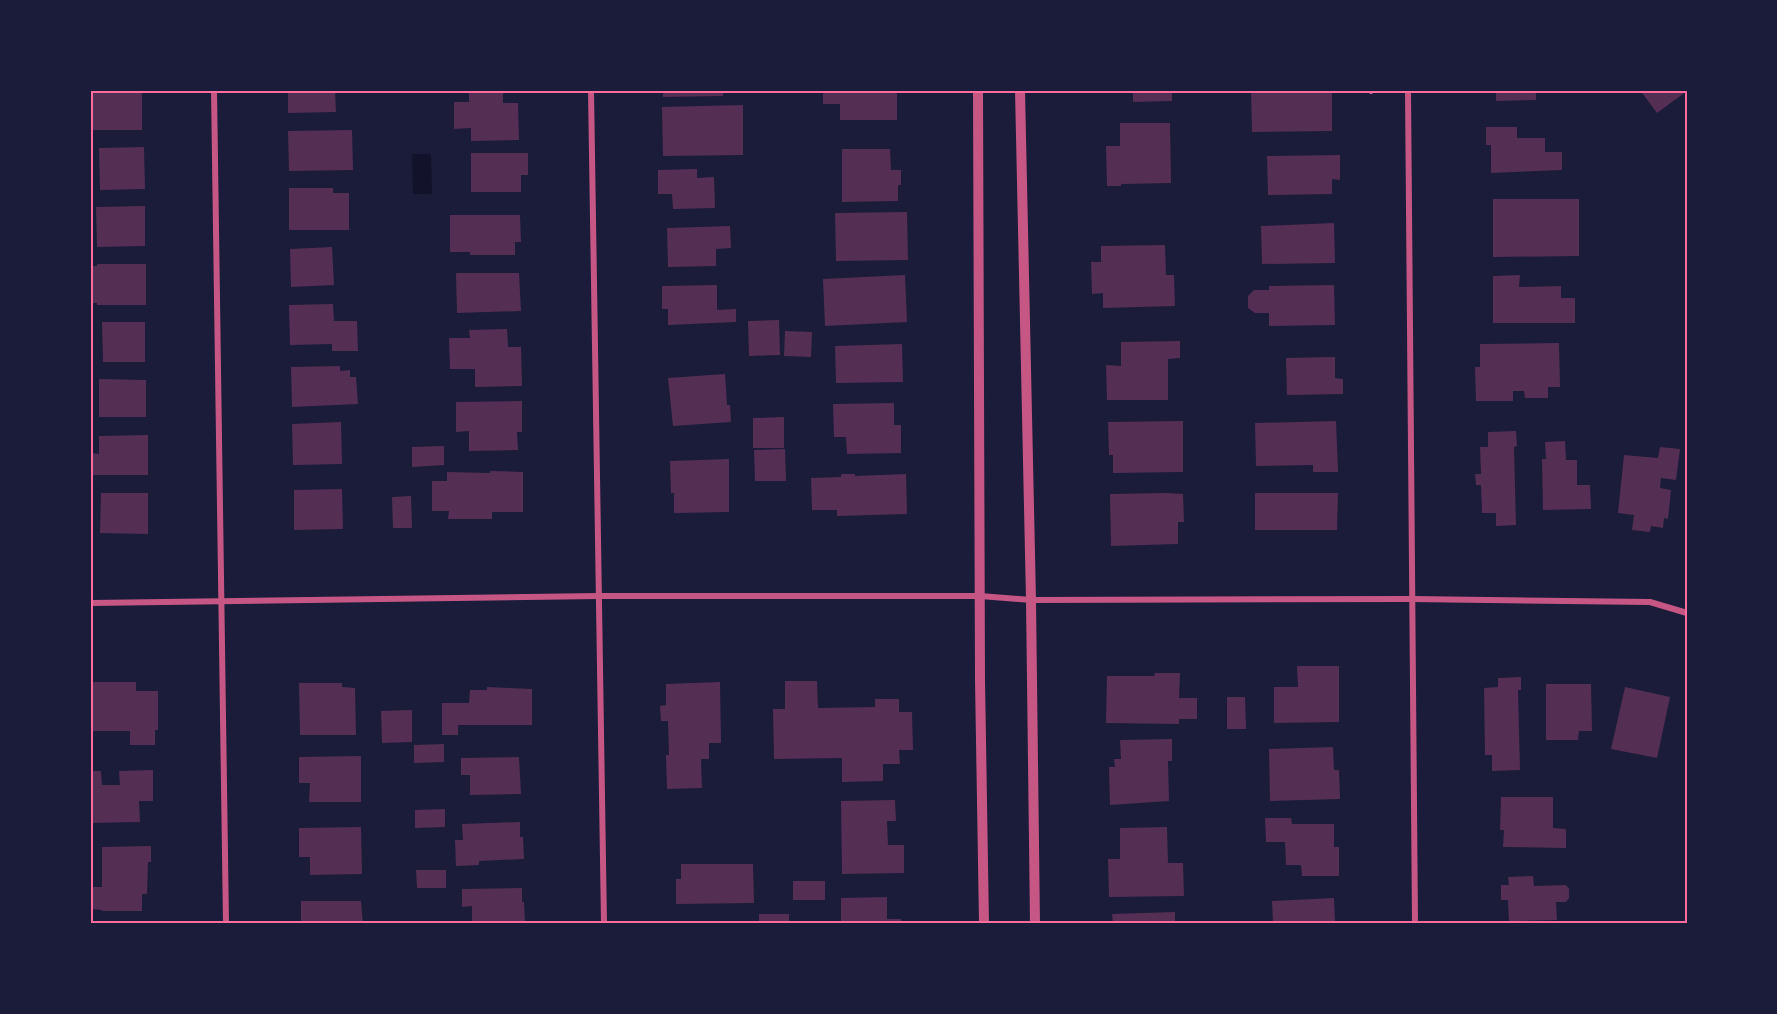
<svg xmlns="http://www.w3.org/2000/svg" width="1777" height="1014" viewBox="0 0 1777 1014" font-family="Commissioner,sans-serif">
<rect width="100%" height="100%" fill="#1b1b3a"/>
<path fill="#12122b" d="M412,154H431L432,194H413Z"/>
<g fill="#542f53">
<path d="M90,90L142,91V130H90Z"/>
<path d="M288,90H335L336,112L288,113Z"/>
<path d="M469,90H503V103H518L519,140L471,141V128L454,129V102H469Z"/>
<path d="M663,90H723V96L663,97Z"/>
<path d="M823,90L897,91V120H840V104H823Z"/>
<path d="M1133,90H1172V101L1133,102Z"/>
<path d="M1251,90H1332V131L1252,132Z"/>
<path d="M1496,90H1536V100L1496,101Z"/>
<path d="M1640,90H1687V91L1657,113Z"/>
<path d="M743,105V155L663,156L662,107Z"/>
<path d="M1120,123H1170L1171,183L1121,184V186H1107L1106,146H1120Z"/>
<path d="M1486,127H1517V138H1545V152H1562V170L1491,173V145H1486Z"/>
<path d="M352,130L353,170L289,171L288,131Z"/>
<path d="M144,147L145,189L100,190L99,148Z"/>
<path d="M842,149H890L891,170H901V185H898V201L842,202Z"/>
<path d="M471,153H528V175H521V192H471Z"/>
<path d="M1340,155V180L1332,179V194L1268,195L1267,156Z"/>
<path d="M697,169V178L714,177L715,208L673,209L672,194H658V170Z"/>
<path d="M289,188H333V193H349V230H289Z"/>
<path d="M1493,199H1579V256L1493,257Z"/>
<path d="M145,206V246L97,247L96,207Z"/>
<path d="M907,212L908,260L836,261L835,213Z"/>
<path d="M450,215H520L521,242H515V255H470V252H450Z"/>
<path d="M1334,223L1335,263L1262,264L1261,226Z"/>
<path d="M730,226L731,248L716,249V266L668,267L667,228Z"/>
<path d="M1165,245L1166,275H1174L1175,306L1103,308V293L1092,294L1091,262H1101V246Z"/>
<path d="M332,247L334,285L291,287L290,249Z"/>
<path d="M97,264H146V305H97V303H90V266H97Z"/>
<path d="M456,273H519L521,311L457,313Z"/>
<path d="M905,275L907,322L825,326L823,279Z"/>
<path d="M1520,275L1519,287L1561,286V298H1575V323H1493V276Z"/>
<path d="M717,285V310L736,309V322L668,325V309H662V286Z"/>
<path d="M1334,285L1335,325L1269,326V313H1255L1248,308V296L1254,290H1269V286Z"/>
<path d="M333,304L334,321H357L358,351H332V344L290,345L289,305Z"/>
<path d="M779,320L780,355L749,356L748,321Z"/>
<path d="M102,322H145V362H103Z"/>
<path d="M507,329L508,347H521L522,386L475,387V369H450L449,338H470L469,330Z"/>
<path d="M785,331L812,332L811,357L784,356Z"/>
<path d="M1180,341V358L1168,359V400H1107L1106,365L1121,366V342Z"/>
<path d="M1559,343L1560,387H1548V398H1525L1524,391H1513V401H1476L1475,367H1480V344Z"/>
<path d="M902,344L903,382L836,383L835,346Z"/>
<path d="M1335,357V378L1343,379V394L1287,395L1286,358Z"/>
<path d="M340,366V371L350,370V377H356L358,404L292,407L291,367Z"/>
<path d="M725,374L727,405H730L731,422L673,426L668,378Z"/>
<path d="M99,379L146,380V417H99Z"/>
<path d="M522,401V432H517L518,450L469,451V431L456,432V402Z"/>
<path d="M894,403V425H901V453L847,454L846,437H834L833,404Z"/>
<path d="M784,417V448H753V418Z"/>
<path d="M1183,421V472L1113,473V455H1109L1108,422Z"/>
<path d="M1336,421L1338,472H1313V465L1256,466L1255,423Z"/>
<path d="M341,422L342,464L293,465L292,424Z"/>
<path d="M1516,431L1517,446L1514,447L1516,525L1496,526V513H1482L1481,485H1476L1475,474H1481L1480,447H1488V432Z"/>
<path d="M148,435V475H90V453L99,454V436Z"/>
<path d="M1565,441L1566,460H1577V485H1590L1591,509L1543,510L1542,459H1546L1545,442Z"/>
<path d="M444,446V465L412,467V447Z"/>
<path d="M1660,447L1680,449L1676,480L1661,478L1660,488L1671,490L1668,519L1664,518L1663,528L1651,526L1650,532L1632,530L1634,515L1618,513L1624,455L1658,458Z"/>
<path d="M785,449L786,481H755L754,450Z"/>
<path d="M729,459V512L674,513V493H671L670,461Z"/>
<path d="M490,471L523,472V512H492V519H448L449,511H432V481H447V472L490,473Z"/>
<path d="M841,474H855V476L906,474L907,514L837,516V510H812L811,478L841,477Z"/>
<path d="M342,489L343,529L294,530V490Z"/>
<path d="M101,493H148V534L100,533Z"/>
<path d="M1168,493L1183,494L1184,522H1178V544L1111,546L1110,494Z"/>
<path d="M1255,493H1338L1337,530H1255Z"/>
<path d="M411,496L412,528H393L392,497Z"/>
<path d="M1297,666H1339V722L1274,723V687H1298Z"/>
<path d="M1155,673H1180L1179,698H1197V719H1179V724L1106,723L1107,676H1154Z"/>
<path d="M1521,677V690H1518L1520,770L1492,771V755H1485L1484,688L1498,687V678Z"/>
<path d="M785,681H817L818,708L875,707V699H899V712H912L913,750H899L900,764H883V781L842,782V758L774,759L773,709H785Z"/>
<path d="M90,682H136V691H158V730H155V745H130V731H90Z"/>
<path d="M720,682L721,743H709V759H701L702,788L667,789L666,755H669L668,721H661L660,706L666,705V684Z"/>
<path d="M299,683H342V687L355,688L356,735H300Z"/>
<path d="M1546,684H1591L1592,731H1579L1578,740H1546Z"/>
<path d="M487,687L532,689V725H458V735H442V703H469L470,690H487Z"/>
<path d="M1625,687L1670,697L1657,758L1611,749Z"/>
<path d="M1227,697H1245L1246,729H1227Z"/>
<path d="M412,710V742L382,743L381,711Z"/>
<path d="M1172,739V761H1168L1169,801L1110,805L1109,767H1115L1114,759H1121L1120,740Z"/>
<path d="M444,744V762L414,763V745Z"/>
<path d="M1333,747L1334,770H1339L1340,799L1270,801L1269,749Z"/>
<path d="M361,756V802H309L310,783H299V757Z"/>
<path d="M519,757L521,794L470,795V775H461V758Z"/>
<path d="M153,770V801H139L140,822L90,823V771H101L102,785H120L119,771Z"/>
<path d="M1501,797H1553V828L1566,829V848L1503,847L1504,830H1500Z"/>
<path d="M895,800L896,821H887L888,845H904V873L842,874L841,801Z"/>
<path d="M445,809V827L415,828V810Z"/>
<path d="M1265,818H1291L1292,824H1334V847H1339V876H1302L1301,865H1286L1285,842H1266Z"/>
<path d="M520,822V837H523L524,859L479,861V865L456,866L455,840H463L462,824Z"/>
<path d="M361,827L362,874L310,875V857H299V828Z"/>
<path d="M1167,827L1168,863H1183L1184,896L1109,897L1108,859H1120V828Z"/>
<path d="M151,846V862H148L147,894H142V911H102V910L90,909V887H102V847Z"/>
<path d="M681,864H753L754,903L676,904V879H681Z"/>
<path d="M416,870H446V888H417Z"/>
<path d="M1533,876L1534,886L1566,885L1569,889V898L1566,902H1556L1557,920L1509,921L1508,900H1501V885H1509L1508,877Z"/>
<rect x="793" y="881" width="32" height="19"/>
<path d="M522,888V902H524L525,924H472V906L462,907V889Z"/>
<path d="M887,897V919H901V924H841V898Z"/>
<path d="M1334,898L1335,922H1341V924H1273L1272,901Z"/>
<path d="M301,901H361L363,924H301Z"/>
<path d="M1175,912V924H1113L1112,914Z"/>
<rect x="759" y="914" width="30" height="10"/>
</g>
<g fill="none" stroke-linecap="round" stroke-linejoin="round">
<path stroke="#ff6b9d" stroke-width="4" d="M1371,90V92"/>
<g stroke="#c65784" stroke-width="6">
<path d="M214,90L226,924"/>
<path d="M591,90L604,924"/>
<path d="M1408,90L1415,924"/>
<path d="M90,603L599,596H980L1031,600L1411,599L1650,602L1687,613"/>
</g>
<g stroke="#c65784" stroke-width="10">
<path d="M978,90L980,680L984,924"/>
<path d="M1020,90L1031,600L1035,924"/>
</g>
</g>
<rect width="1777" height="1014" fill="none" stroke="#1b1b3a" stroke-width="183"/>
<rect x="92" y="92" width="1594" height="830" fill="none" stroke="#ff6b9d" stroke-width="2"/>
</svg>
